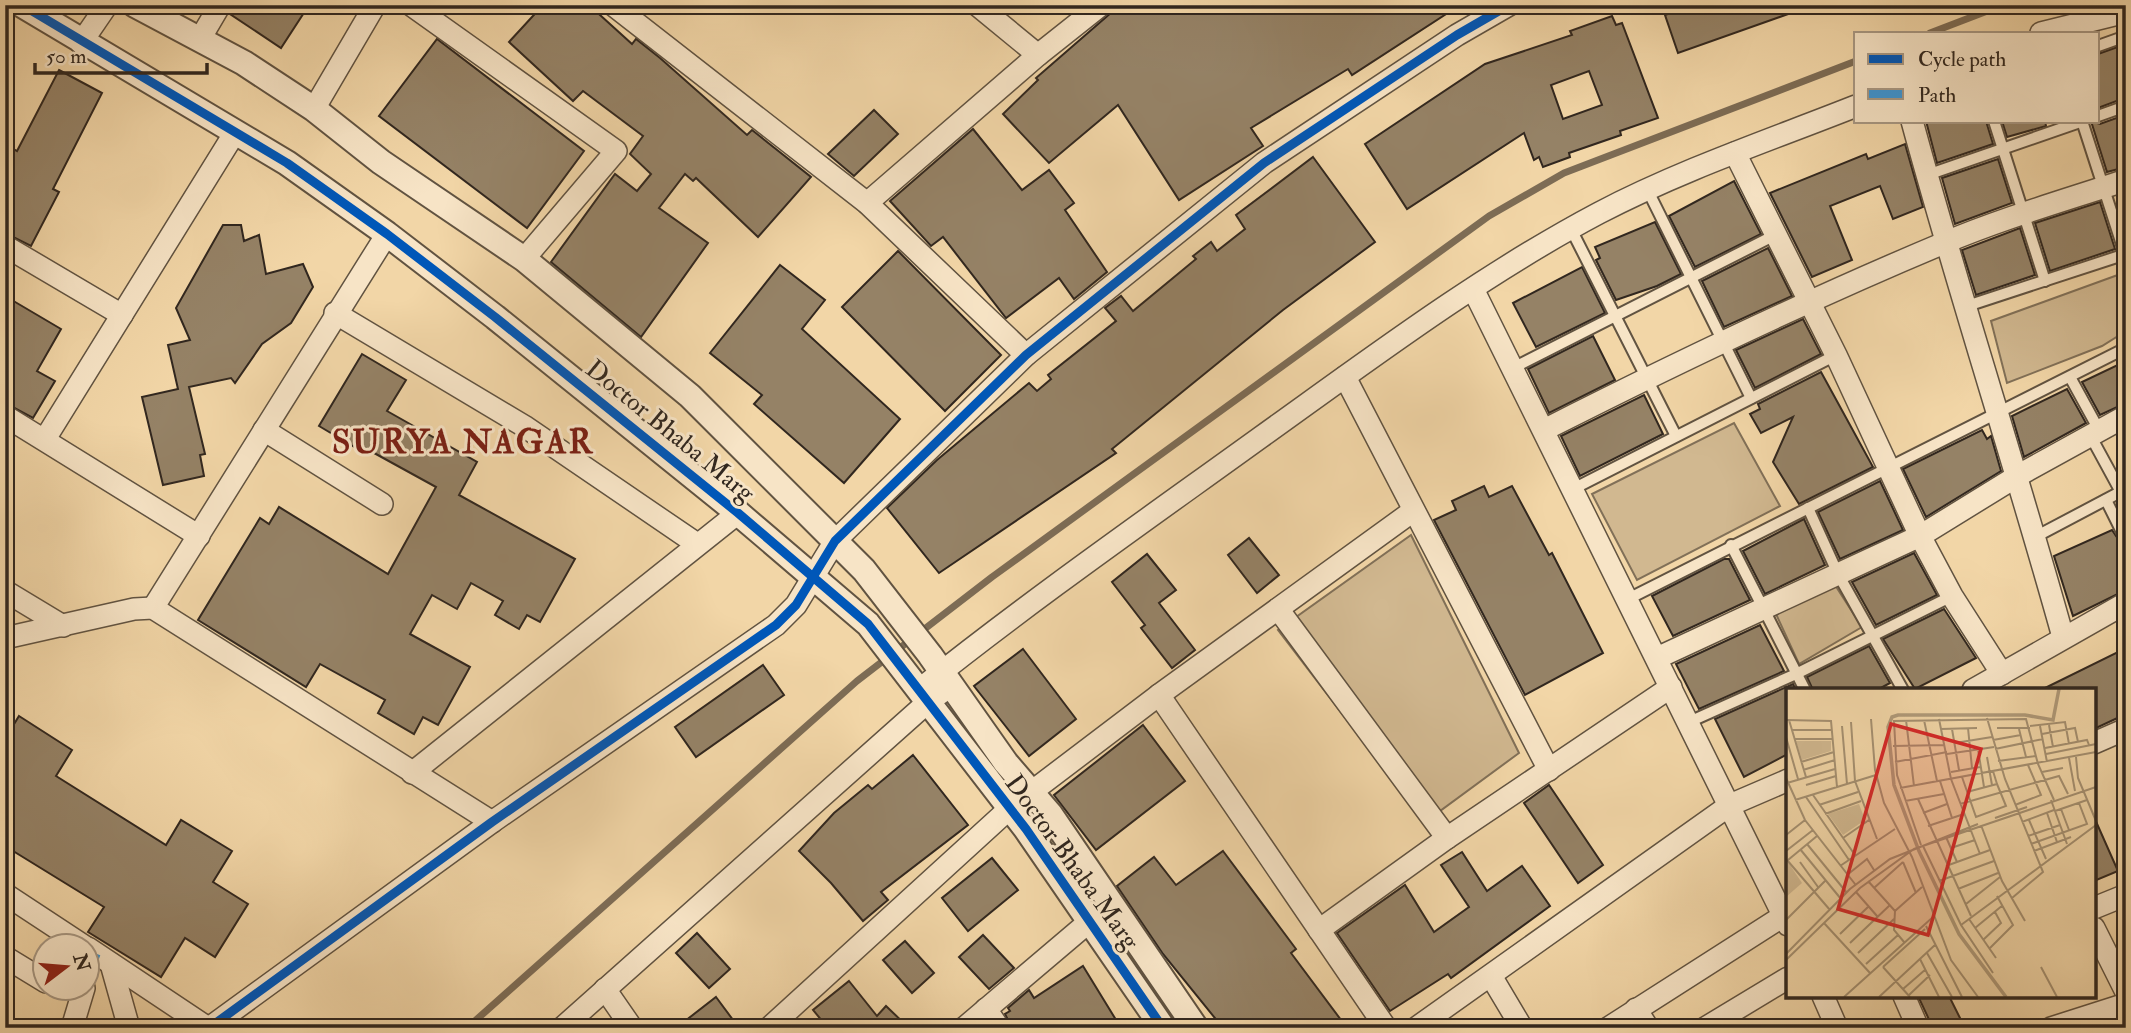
<svg xmlns="http://www.w3.org/2000/svg" width="2131" height="1033" viewBox="0 0 2131 1033" font-family="'IM FELL Double Pica',serif">
<rect width="100%" height="100%" fill="#f2d6a7"/>
<filter id="stains"><feTurbulence type="fractalNoise" baseFrequency=".00286" numOctaves="4"/><feColorMatrix values="0 0 0 0 .2 0 0 0 0 .09 0 0 0 0 .02 0 0 0 .5 -.17"/></filter>
<radialGradient id="worn" r=".72"><stop offset=".6" stop-color="#630" stop-opacity="0"/><stop offset="1" stop-color="#630" stop-opacity=".3"/></radialGradient>
<g fill="#d1b890" stroke="#817058" stroke-width="2">
<path d="M2126,272V331L2102,346L2007,383L1991,321Z"/>
<path d="M1734,423L1780,506L1637,580L1592,494Z"/>
<path d="M1411,535L1519,753L1425,822L1278,630Z"/>
<path d="M1835,585L1862,627L1799,664L1776,614Z"/>
</g>
<g fill="none" stroke-linecap="round" stroke-linejoin="round">
<g stroke="#7d6c55" stroke-width="7">
<path d="M1930,33L2003,5"/>
<path d="M467,1028L857,681L992,577L1489,216L1564,173L1856,61"/>
</g>
</g>
<g fill="#958266" stroke="#31271f" stroke-width="2" fill-rule="evenodd">
<path d="M233,5H309L281,48L230,14Z"/>
<path d="M543,5H589L632,44L636,39L660,58L747,135L752,130L811,177L758,237L696,178L693,181L685,174L659,208L708,243L641,337L551,262L615,174L637,191L651,174L630,154L643,136L583,91L573,101L509,42Z"/>
<path d="M1120,5H1460L1352,75L1348,69L1251,128L1263,146L1179,200L1118,105L1049,163L1003,114L1038,80L1036,78Z"/>
<path d="M1692,5H1805V8L1678,53L1665,15Z"/>
<path d="M1612,16L1616,25L1622,23L1658,118L1620,131L1621,135L1569,153L1570,157L1543,167L1539,157L1534,160L1524,133L1407,209L1365,144L1485,64L1572,35L1570,31ZM1589,71L1602,105L1563,119L1551,85Z"/>
<path d="M437,39L584,151L527,228L379,116Z"/>
<path d="M2126,44V75L2120,77L2124,88L2119,90L2122,99L2098,108V54Z"/>
<path d="M59,70L102,93L53,189L59,192L31,246L5,233V144L17,151Z"/>
<path d="M874,110L898,134L854,176L828,154Z"/>
<path d="M2122,116L2126,129V167L2107,172L2091,121L2100,124Z"/>
<path d="M1926,121H1986L1993,144L1937,163Z"/>
<path d="M2002,121H2045L2046,126L2007,137Z"/>
<path d="M973,129L1022,190L1049,170L1074,203L1065,210L1107,272L1074,299L1059,278L1006,318L943,237L931,246L890,201Z"/>
<path d="M1905,144L1923,207L1893,219L1880,186L1830,206L1852,260L1812,277L1770,193L1866,154L1868,159Z"/>
<path d="M1313,157L1375,242L1283,310L1112,449L1116,453L939,573L887,508L937,460L1029,383L1037,391L1051,379L1048,375L1116,321L1105,308L1121,296L1133,311L1196,259L1193,256L1211,242L1217,251L1245,229L1236,215Z"/>
<path d="M1998,159L2012,203L1955,224L1942,178Z"/>
<path d="M1734,181L1761,234L1695,267L1669,216Z"/>
<path d="M2100,202L2115,249L2050,271L2035,223Z"/>
<path d="M1655,222L1681,274L1657,286L1616,300L1596,260L1600,258L1595,247Z"/>
<path d="M223,225H241L244,241L259,235L266,274L303,264L313,287L291,323L262,344L235,383L231,378L189,387L205,454L200,455L204,476L163,485L142,397L178,389L168,345L190,340L176,308Z"/>
<path d="M2020,228L2035,275L1976,295L1962,250Z"/>
<path d="M1768,248L1792,296L1724,327L1702,281Z"/>
<path d="M898,251L1001,355L945,411L842,307Z"/>
<path d="M780,265L825,300L802,329L900,419L844,483L754,404L762,395L710,353Z"/>
<path d="M1582,267L1605,313L1536,347L1513,303Z"/>
<path d="M5,296L61,329L37,371L55,381L33,418L5,403Z"/>
<path d="M1803,319L1821,354L1755,388L1736,350Z"/>
<path d="M1593,336L1615,380L1549,413L1528,369Z"/>
<path d="M362,354L406,380L387,411L477,462L459,495L575,559L540,622L527,615L519,629L495,615L503,601L471,583L457,609L432,595L410,634L470,667L438,725L423,717L414,734L378,713L385,700L320,664L306,687L198,620L260,518L269,524L279,507L388,574L436,487L365,448L363,452L319,426Z"/>
<path d="M2126,361V403L2100,415L2082,382Z"/>
<path d="M1821,372L1873,467L1799,504L1773,462L1793,417L1761,433L1750,414L1760,409L1758,404Z"/>
<path d="M2067,389L2086,423L2024,457L2012,416Z"/>
<path d="M1644,395L1663,434L1580,476L1561,436Z"/>
<path d="M1982,430L1987,439L1991,436L2001,471L1926,517L1903,469Z"/>
<path d="M1880,481L1903,530L1840,559L1818,512Z"/>
<path d="M1484,486L1489,497L1512,486L1549,555L1552,553L1603,653L1525,695L1434,520L1456,510L1452,501Z"/>
<path d="M1804,519L1825,565L1765,594L1743,551Z"/>
<path d="M2112,530L2126,551V590L2073,616L2054,556Z"/>
<path d="M1249,538L1279,575L1257,593L1228,555Z"/>
<path d="M1914,553L1937,595L1876,625L1852,582Z"/>
<path d="M1147,554L1176,590L1159,603L1195,650L1172,668L1141,628L1145,625L1112,582Z"/>
<path d="M1724,559H1729L1750,600L1673,636L1652,596Z"/>
<path d="M1944,609L1976,658L1915,689L1883,639Z"/>
<path d="M1760,625L1784,671L1699,709L1676,664Z"/>
<path d="M1869,646L1890,683L1877,690H1813L1807,677Z"/>
<path d="M2126,648V714L2094,729V690H2041Z"/>
<path d="M1023,649L1076,719L1029,756L974,686Z"/>
<path d="M763,665L784,695L696,757L675,727Z"/>
<path d="M1793,684L1796,690H1788V754L1744,777L1715,719Z"/>
<path d="M19,716L72,750L56,776L166,845L181,820L232,851L213,882L248,904L215,957L185,938L161,977L88,932L104,907L5,846V739Z"/>
<path d="M1143,725L1185,781L1096,850L1054,795Z"/>
<path d="M913,755L968,825L881,892L888,900L863,921L831,883L799,851L834,813L868,785L872,789Z"/>
<path d="M1549,785L1603,865L1578,883L1524,803Z"/>
<path d="M2094,817L2118,871L2094,881Z"/>
<path d="M1223,851L1296,949L1291,953L1347,1028H1223L1163,954L1117,886L1154,857L1176,885Z"/>
<path d="M1462,852L1487,891L1522,866L1550,906L1451,978L1448,974L1390,1011L1337,933L1405,885L1434,932L1469,907L1441,865Z"/>
<path d="M992,858L1018,890L968,931L942,898Z"/>
<path d="M697,933L730,969L709,988L676,953Z"/>
<path d="M983,935L1014,968L989,989L959,957Z"/>
<path d="M905,941L934,973L912,993L883,960Z"/>
<path d="M1083,966L1121,1028H1012L1005,1014L1010,1011L1008,1008L1029,990L1034,998Z"/>
<path d="M849,981L877,1016L886,1006L909,1028H828L813,1010Z"/>
<path d="M1918,996H1949L1965,1028H1933Z"/>
<path d="M716,997L739,1028H676Z"/>
</g>
<g fill="none" stroke-linecap="round" stroke-linejoin="round">
<g stroke="#615341" stroke-width="14">
<g id="service">
<path d="M2098,46L2126,36"/>
<path d="M2098,116L2126,106"/>
<path d="M1994,121L2045,281"/>
<path d="M2082,121L2125,254"/>
<path d="M1927,175L2083,121"/>
<path d="M1648,191L1751,398"/>
<path d="M1571,229L1676,436"/>
<path d="M1967,306L2126,254"/>
<path d="M1513,368L1777,234"/>
<path d="M2070,377L2099,430"/>
<path d="M2090,435L2121,492"/>
<path d="M1573,489L1836,355"/>
<path d="M2106,500L2126,540"/>
<path d="M1808,508L1838,574L1903,690"/>
<path d="M2035,537L2126,489"/>
<path d="M1731,545L1805,690"/>
<path d="M1628,599L2126,348"/>
<path d="M1689,722L1796,674L1952,596"/>
</g>
</g>
<g stroke="#615341" stroke-width="24">
<g id="minor">
<path d="M411,5L616,151L524,259"/>
<path d="M613,5L867,203L1026,355"/>
<path d="M977,5L1038,55"/>
<path d="M2041,33L2126,12"/>
<path d="M200,39L220,5"/>
<path d="M81,43L107,5"/>
<path d="M314,109L375,5"/>
<path d="M1912,121C1959,294 2015,464 2063,637"/>
<path d="M1735,153L1836,355L1920,536L1952,596L2002,674"/>
<path d="M867,203L1038,55L1101,5"/>
<path d="M5,246L122,315"/>
<path d="M1473,289L1788,925"/>
<path d="M335,313L524,426L697,544"/>
<path d="M1345,377L1549,770"/>
<path d="M5,416L199,536"/>
<path d="M264,430L382,504"/>
<path d="M1544,430C1676,363 1808,300 1944,243C2003,218 2066,200 2126,180"/>
<path d="M45,439L234,134"/>
<path d="M5,591L63,626"/>
<path d="M153,608L387,234"/>
<path d="M1278,609L1447,838"/>
<path d="M5,638L134,609L153,608L492,822"/>
<path d="M1657,658L1920,536L2019,475L2126,416"/>
<path d="M920,689C1030,601 1146,520 1261,437C1370,359 1480,276 1599,213C1681,170 1770,140 1856,106"/>
<path d="M1973,690L2126,603"/>
<path d="M1159,695L1386,1028"/>
<path d="M2094,743L2126,729"/>
<path d="M412,773L738,513"/>
<path d="M5,894L84,946"/>
<path d="M2094,908L2126,895"/>
<path d="M2094,928L2126,992"/>
<path d="M1319,930L1447,838L1671,687"/>
<path d="M88,948L208,1028"/>
<path d="M5,957L46,982"/>
<path d="M111,964L129,1028"/>
<path d="M1491,976L1522,1028"/>
<path d="M605,989L632,1028"/>
<path d="M1823,996L1837,1028"/>
<path d="M1904,996L1918,1028"/>
<path d="M986,1009L999,1028"/>
<path d="M1636,1009L1648,1028"/>
<path d="M72,1028L84,988"/>
<path d="M209,1028L492,822L776,625L796,605L835,541L1026,355L1264,163L1457,35L1509,5"/>
<path d="M562,1028L928,702L952,685"/>
<path d="M769,1028L1009,809L1159,695L1413,511"/>
<path d="M964,1028L1090,921"/>
<path d="M1416,1028L1730,805L1788,780"/>
<path d="M1608,1028L1783,916"/>
<path d="M1705,1028L1788,978"/>
<path d="M2051,1028L2126,1004"/>
</g>
</g>
<g stroke="#615341" stroke-width="28">
<g id="tertiary">
<path d="M22,5L287,163L387,234L495,317L738,513L868,624L1026,829L1163,1028"/>
<path d="M135,5L244,63L314,109L381,162L524,259L690,396L864,570L930,655L1006,763L1050,814L1196,1028"/>
</g>
</g>
<use href="#service" stroke="#f7e4c6" stroke-width="10"/>
<use href="#minor" stroke="#f7e4c6" stroke-width="21"/>
<use href="#tertiary" stroke="#f7e4c6" stroke-width="24"/>
<path stroke="#3d96d5" stroke-width="7" stroke-dasharray="14 7" stroke-linecap="butt" d="M88,979L97,954"/>
<g stroke="#f7e4c6" stroke-width="13">
<g id="cycleway">
<path d="M22,5L287,163L387,234L495,317L738,513L868,624L1026,829L1163,1028"/>
<path d="M209,1028L492,822L776,625L796,605L835,541L1026,355L1264,163L1457,35L1509,5"/>
</g>
</g>
<use href="#cycleway" stroke="#0057b8" stroke-width="9"/>
</g>
<g text-anchor="middle" dominant-baseline="central" stroke-width="6" stroke-linejoin="round" paint-order="stroke">
<g font-size="26" fill="#31271f" stroke="#f7e4c6">
<text transform="translate(670 431) rotate(39)">Doctor Bhaba Marg</text>
<text transform="translate(1072 862) rotate(54)">Doctor Bhaba Marg</text>
</g>
<g font-size="33" font-weight="bold" letter-spacing="2" fill="#7a1f14" stroke="#f7e4c6">
<text x="463" y="442">SURYA NAGAR</text>
</g>
</g>
<g transform="translate(1786 688)">
<rect width="310" height="310" fill="#f2d6a7"/>
<path d="M10,53H45V63L16,72ZM73,116L79,132L57,147L42,126ZM2,174L16,195L0,209V176Z" fill="#d1b890"/>
<path fill="none" stroke="#b09a79" stroke-width="3.5" d="M220,309L173,246L133,163L108,97L102,39L106,29L112,27H239L267,32L273,1"/>
<path fill="none" stroke="#a59071" stroke-width="2" d="M201,30L219,91L257,184L226,210M85,31L89,82L98,115L126,169L165,272L192,309M153,31L165,91L194,166M0,32L45,33L51,99M3,32L20,89M120,32L128,98M138,32L151,93M65,34L69,93L91,151M263,37L267,59M56,38L61,96M244,38L279,34L283,56M254,38L261,74M182,40L186,80M211,40H244M155,41L191,40M166,41L173,82M233,41L240,69M6,42H46M256,46L289,40L292,54M0,49L12,91M8,51H47M207,52L235,47M169,55L206,49M107,58L159,57M259,60L301,52L303,57M192,61L198,99M209,61L257,51M161,66L208,59M260,66L310,56M201,69L206,97M290,69L292,90L310,133M283,70L289,103M212,73L250,68M15,74L48,64M109,74L161,64M17,82L49,72M165,84L194,79M256,84L277,80M176,89L190,129L220,118L211,96M0,90L19,132L69,196M154,93L166,130M1,95L49,81M20,97L50,88M114,100L310,64M181,104L211,96L207,83M27,107L69,167M20,109L63,172M132,111L185,228M9,112L90,87M265,112L281,156M119,113L158,106M174,116L273,88L282,106M33,117L72,104M229,117L255,107L242,77M275,121L283,142M269,123L301,112M137,125L161,116M261,125L271,154M39,126L75,113M209,130L241,119M243,132L260,171M236,134L268,122M195,137L216,193L239,233M142,138L178,126M0,147L19,132M242,148L274,137M160,149L171,174M57,150L83,132M21,156L61,205M245,156L301,136L293,115M135,157L111,87L108,33L240,31L252,76L268,112M137,158L175,237L207,285M165,160L189,152M14,161L55,211M0,163L27,142M248,163L285,149M1,172L44,222M2,172L31,148M14,174L32,199M117,174L130,205M54,178L109,141M160,178L204,162M61,187L81,171L88,182M82,193L109,223M153,193L208,173M88,200L117,174M172,201L212,185M70,204L91,228M180,216L214,189M183,231L210,270M0,232L39,193M38,235L84,285M175,237L310,137M140,238L176,309M189,240L217,217M54,246L83,218M197,252L215,235L209,224M118,254L108,242L109,223L136,199M64,255L104,217M203,261L227,237L211,208M72,265L108,231M141,265L166,309M0,266L64,201L104,171L192,136M134,271L153,309M0,272L74,200L128,161L310,99M80,276L112,247M97,279L139,241M97,279L124,309M255,279L271,309M117,301L140,281M123,307L144,287M58,309L147,229M93,309L150,256"/>
<path fill="#d62828" fill-opacity="0.15" stroke="#d62828" stroke-width="3.5" d="M105,36L195,61L142,247L52,221Z"/>
<rect width="310" height="310" fill="none" stroke="#31271f" stroke-width="3.5"/>
</g>
<rect width="2131" height="1033" fill="none" stroke="#f2d6a7" stroke-width="28"/>
<rect x="7" y="7" width="2117" height="1019" fill="none" stroke="#31271f" stroke-width="3.5"/>
<rect x="14" y="14" width="2103" height="1005" fill="none" stroke="#31271f" stroke-width="2"/>
<rect x="1854" y="32" width="245" height="91" fill="#f7e4c6" stroke="#a89883" stroke-width="2"/>
<rect x="1868" y="54" width="35" height="10" fill="#0057b8" stroke="#a89883" stroke-width="2"/>
<text x="1918" y="66" font-size="21" fill="#31271f">Cycle path</text>
<rect x="1868" y="89" width="35" height="10" fill="#3d96d5" stroke="#a89883" stroke-width="2"/>
<text x="1918" y="102" font-size="21" fill="#31271f">Path</text>
<g transform="translate(66 967) rotate(74)"><circle r="33" fill="#f7e4c6" stroke="#a89883" stroke-width="2"/>
<path d="M0-5L12 26L0 18L-12 26Z" fill="#8f2418"/>
<text y="-10" font-size="19" font-weight="bold" text-anchor="middle" fill="#31271f">N</text>
</g>
<path d="M35 63v10h172v-10" fill="none" stroke="#31271f" stroke-width="3.5"/>
<text x="46" y="63" font-size="21" fill="#31271f" stroke="#f7e4c6" stroke-width="5" paint-order="stroke">50 m</text>
<rect width="100%" height="100%" filter="url(#stains)"/>
<rect width="100%" height="100%" fill="url(#worn)"/>
</svg>
